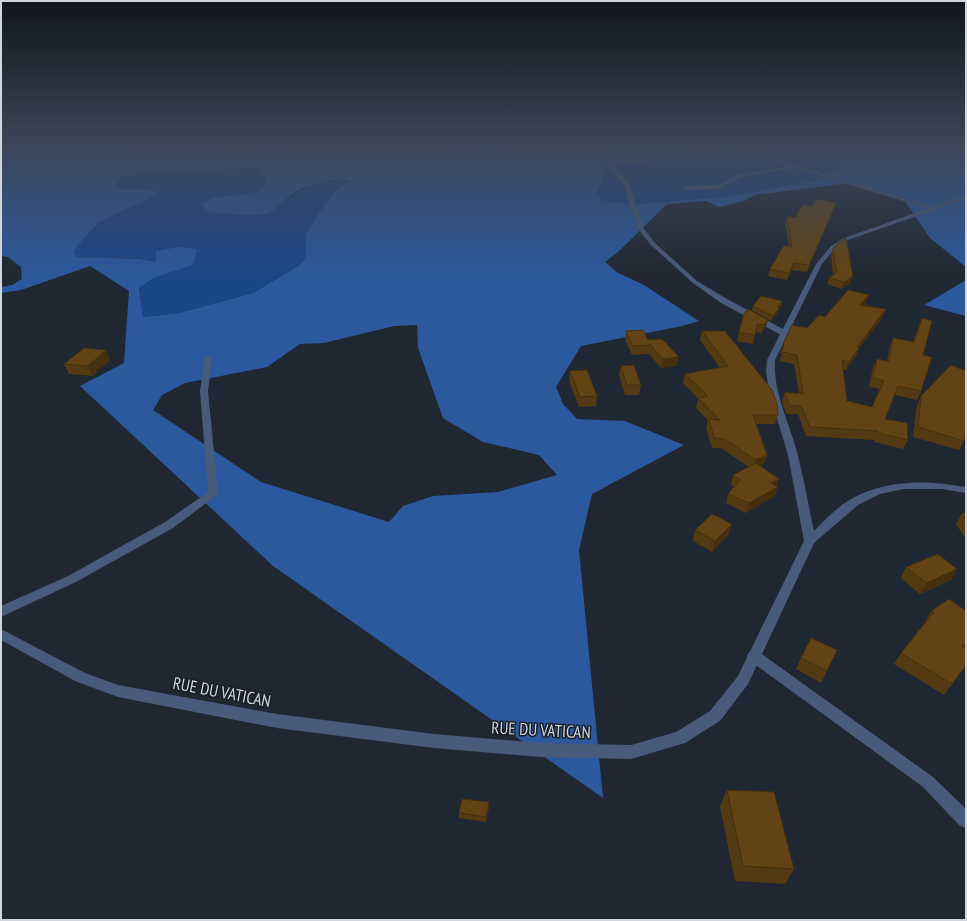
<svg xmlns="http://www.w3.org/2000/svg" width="967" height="921" viewBox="0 0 967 921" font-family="'PT Sans Narrow',sans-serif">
<rect width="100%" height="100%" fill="#1f2732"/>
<g fill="#1c468a">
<path d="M577,148H762L764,150L826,155L838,158L844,165L827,173L830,178L730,196L640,204L618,203L602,200L596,195L604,179L603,159Z"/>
<path d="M246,168L260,169L267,183C256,198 230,196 213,198L271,212C297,189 317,176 353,181L306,234V258L298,266L253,293L179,313L143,317L139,288L154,278L193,265L156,262L140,259L77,257L74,251L83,236L112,215L150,198L149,189L131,191L116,189L117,179C137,171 154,173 175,173C199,173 223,170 246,168Z"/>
</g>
<g fill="#2c589d" fill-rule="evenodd">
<path d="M1,148L408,149L515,148L535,152L577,148L603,159L604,179L596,195L602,200L618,203L640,204L730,196L829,178L827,173L843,165C824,141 781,164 762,148H966V267L930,238L903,198L849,183L755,195L744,201L719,207L706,201L667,204L619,251L605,262L618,273L644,285L699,321L682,326L581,346L556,387L563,404L577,419L625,421L684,445L592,494L579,550L603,798L273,566L80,386L124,363L129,291L90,266L21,290L1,293V287L12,285L22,279L21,267L8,257L1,256ZM246,168L260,169L267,183C255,199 231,193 213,198C210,199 206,202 202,204L206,210C219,214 261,219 272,211C279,207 284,200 291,195C309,183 331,177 352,181L339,188L324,205L306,234V258L298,266L253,293L179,313L143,317L139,288L154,278L193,265L197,249L179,247L156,251V262L140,259L77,257L74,251C84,236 97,223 113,215C128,207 145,203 158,192C145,187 130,190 116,189L117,179C137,171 155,173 175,173C199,173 223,170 246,168ZM417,325L418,348L443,418L483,442L539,455L557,475L498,492L433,496L403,506L389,522L261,482L153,410L162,395L185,383L267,367L300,344L324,343L394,326Z"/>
<path d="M966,280V316L924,305Z"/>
</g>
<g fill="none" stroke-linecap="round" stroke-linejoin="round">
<g fill="#485b7a" fill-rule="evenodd">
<path d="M597,148H601L608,160L640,161L702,148H713L640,163H611L629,183L644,229L655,243L697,281L727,299L787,331V335H781L721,303L693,283L651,245L638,229L623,183L600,157Z"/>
<path d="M742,148H749L796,165L935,208L930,209L794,168L741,177L719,189L685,190L682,188L685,186L718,185L738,175L789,166Z"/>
<path d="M205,357H211L212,359L208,391L218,493L217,495L173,528L76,582L1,617V606L68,576L165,522L208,492L200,391Z"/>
<path d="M754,650L759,652L933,777L966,809V828L960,826L923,787L749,660L747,656L749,652Z"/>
</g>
<path fill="#485b7a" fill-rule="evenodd" d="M966,195V199L848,240L835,248L822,264L775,360C773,393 789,421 797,452C804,478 808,505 814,531C825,520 837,507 851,499C887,479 927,480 966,487V493L942,489H904L880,494L858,505L814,543L748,684L720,721L685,743L631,759L540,757L434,748L277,728L118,697L75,681L1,640V629L85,673L118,685L277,714L434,734L540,743L631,745L676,732L710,711L738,676L804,541L788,455L769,392L766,371L767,360L816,264L831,246L844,238Z"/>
</g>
<g fill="#543a12">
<path d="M836,203L834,209L807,272L792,270L787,280L768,276L770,269L789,246L785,223L787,216L795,218L812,206Z"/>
<path d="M833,249L850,283L842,289L827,284L829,278L833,275L831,255Z"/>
<path d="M782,301L781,306L779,308L778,312L771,321L752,310L753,306Z"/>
<path d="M866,303L864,306L883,317L859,348L856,356L846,370H843L847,401L872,407L880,389L869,387L873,367L877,359L887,361L890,346L893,338L913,342L922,318L923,355L921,391L917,400L895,395L885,419L908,440L903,449L874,442V440L806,436L798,414H786L782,401L785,392L799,394L794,364L780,361L782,353H780L783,344L807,328L825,317Z"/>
<path d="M744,314L768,320L765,328L761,333L755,332L753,344L737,341Z"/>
<path d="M626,331L648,340L677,366L661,368L649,354L632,355L625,340Z"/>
<path d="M702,331L778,415L775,424H756L767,455L764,464L760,466L776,486L775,496L746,513L726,503L728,494L734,487L731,484L733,475L749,467L721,448H712L706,428L708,420L696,408L698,399L683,383L685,374L720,368L700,340Z"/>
<path d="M106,350L110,360L92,376L69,374L64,364Z"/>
<path d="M621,366L641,385L639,395H625L619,375Z"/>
<path d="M570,371L597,396L596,406L579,407L569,381Z"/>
<path d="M921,396L964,441L959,450L913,437L917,405Z"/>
<path d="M962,513H966V539L956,524Z"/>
<path d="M732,524L728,535L712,552L693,541L695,530Z"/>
<path d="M906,567L957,569L951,580L920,594L901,578Z"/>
<path d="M931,611H966V665L944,695L894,664L901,653L925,622Z"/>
<path d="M837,650L821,683L796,669L801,658Z"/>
<path d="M727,790L794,869L785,884L735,881L720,806Z"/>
<path d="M489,802V808L486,822L459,818V813Z"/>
</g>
<g fill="#452f0f">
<path d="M836,203L834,209L807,272L809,265Z"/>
<path d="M794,263L792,270L787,280L789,273Z"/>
<path d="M853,276L850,283L842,289L844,282Z"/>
<path d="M869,295L866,303L857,313L860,305Z"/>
<path d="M782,301L781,306L776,312L777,307Z"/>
<path d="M779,308L778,312L771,321L773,316Z"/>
<path d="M886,309L883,317L853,355L857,347Z"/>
<path d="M768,320L765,328L761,333L764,325Z"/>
<path d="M859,348L856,356L846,370L849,362Z"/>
<path d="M106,350L110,360L92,376L88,366Z"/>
<path d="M679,357L677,366L661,368L663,359Z"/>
<path d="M767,455L764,464L753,470L756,460Z"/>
<path d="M779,479L776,488L771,483Z"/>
<path d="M778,487L775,496L746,513L749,503Z"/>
<path d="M732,524L728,535L712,552L715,541Z"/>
<path d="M957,569L951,580L920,594L926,583Z"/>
<path d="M966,644V650L962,646Z"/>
<path d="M489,802V808L486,822V817Z"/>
</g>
<g fill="#624315" stroke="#452f0f">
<path d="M817,199L836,203L809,265L794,263L789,273L770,269L784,245L792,247L787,216L795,218L802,205L812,206Z"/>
<path d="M846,238L853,276L844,282L829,278L838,271L836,270L833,249L838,243Z"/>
<path d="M848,290L869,295L860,305L886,309L857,347L859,348L849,362L842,360L847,401L872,407L884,381L873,378L877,359L889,362L893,338L914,342L922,318L932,321L923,355L932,357L921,391L898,386L885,419L907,423L908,440L878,433V431L810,427L801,406L789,405L785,392L803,394L797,355L782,352L784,345L783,344L792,325L807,328L819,315L825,317Z"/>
<path d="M761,296L782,301L777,307L779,308L773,316L753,306Z"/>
<path d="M748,309L768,320L764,325L757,324L755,335L739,332L744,314Z"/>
<path d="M643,330L648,340L662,339L679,357L663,359L650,344V345L633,346L626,331Z"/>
<path d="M702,331H725L772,390L777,404L778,415H753L767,455L756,460L724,439L714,438L709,419L720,420L698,398L708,396L685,374L728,366Z"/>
<path d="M84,348L106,350L88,366L64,364Z"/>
<path d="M634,365L641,385H627L621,366Z"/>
<path d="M951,365L966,371V428L964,441L918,427L921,396Z"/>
<path d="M587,370L597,396L580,397L570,371Z"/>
<path d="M756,463L779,479L771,483L778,487L749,503L728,494L740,480L733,475Z"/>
<path d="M962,513H966V519Z"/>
<path d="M712,514L732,524L715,541L695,530Z"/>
<path d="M938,554L957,569L926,583L906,567Z"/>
<path d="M949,599L966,611V644L962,646L966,649V665L952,684L901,653L934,612L931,611Z"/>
<path d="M811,638L837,650L827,671L801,658Z"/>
<path d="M727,790L774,792L794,869L743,866Z"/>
<path d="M462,799L489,802L486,817L459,813Z"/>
</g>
<linearGradient id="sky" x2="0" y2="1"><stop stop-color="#11151c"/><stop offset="0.53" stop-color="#3c475a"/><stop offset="1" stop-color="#3c475a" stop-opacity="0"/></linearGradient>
<rect width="967" height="277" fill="url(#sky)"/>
<g text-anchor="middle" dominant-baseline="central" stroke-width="3" stroke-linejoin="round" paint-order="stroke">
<g font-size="17" fill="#d1d6dd" stroke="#161d28">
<text transform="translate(222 692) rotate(11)">RUE DU VATICAN</text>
<text transform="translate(541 730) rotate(3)">RUE DU VATICAN</text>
</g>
</g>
<rect width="967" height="921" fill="none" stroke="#d1d6dd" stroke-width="4"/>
</svg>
